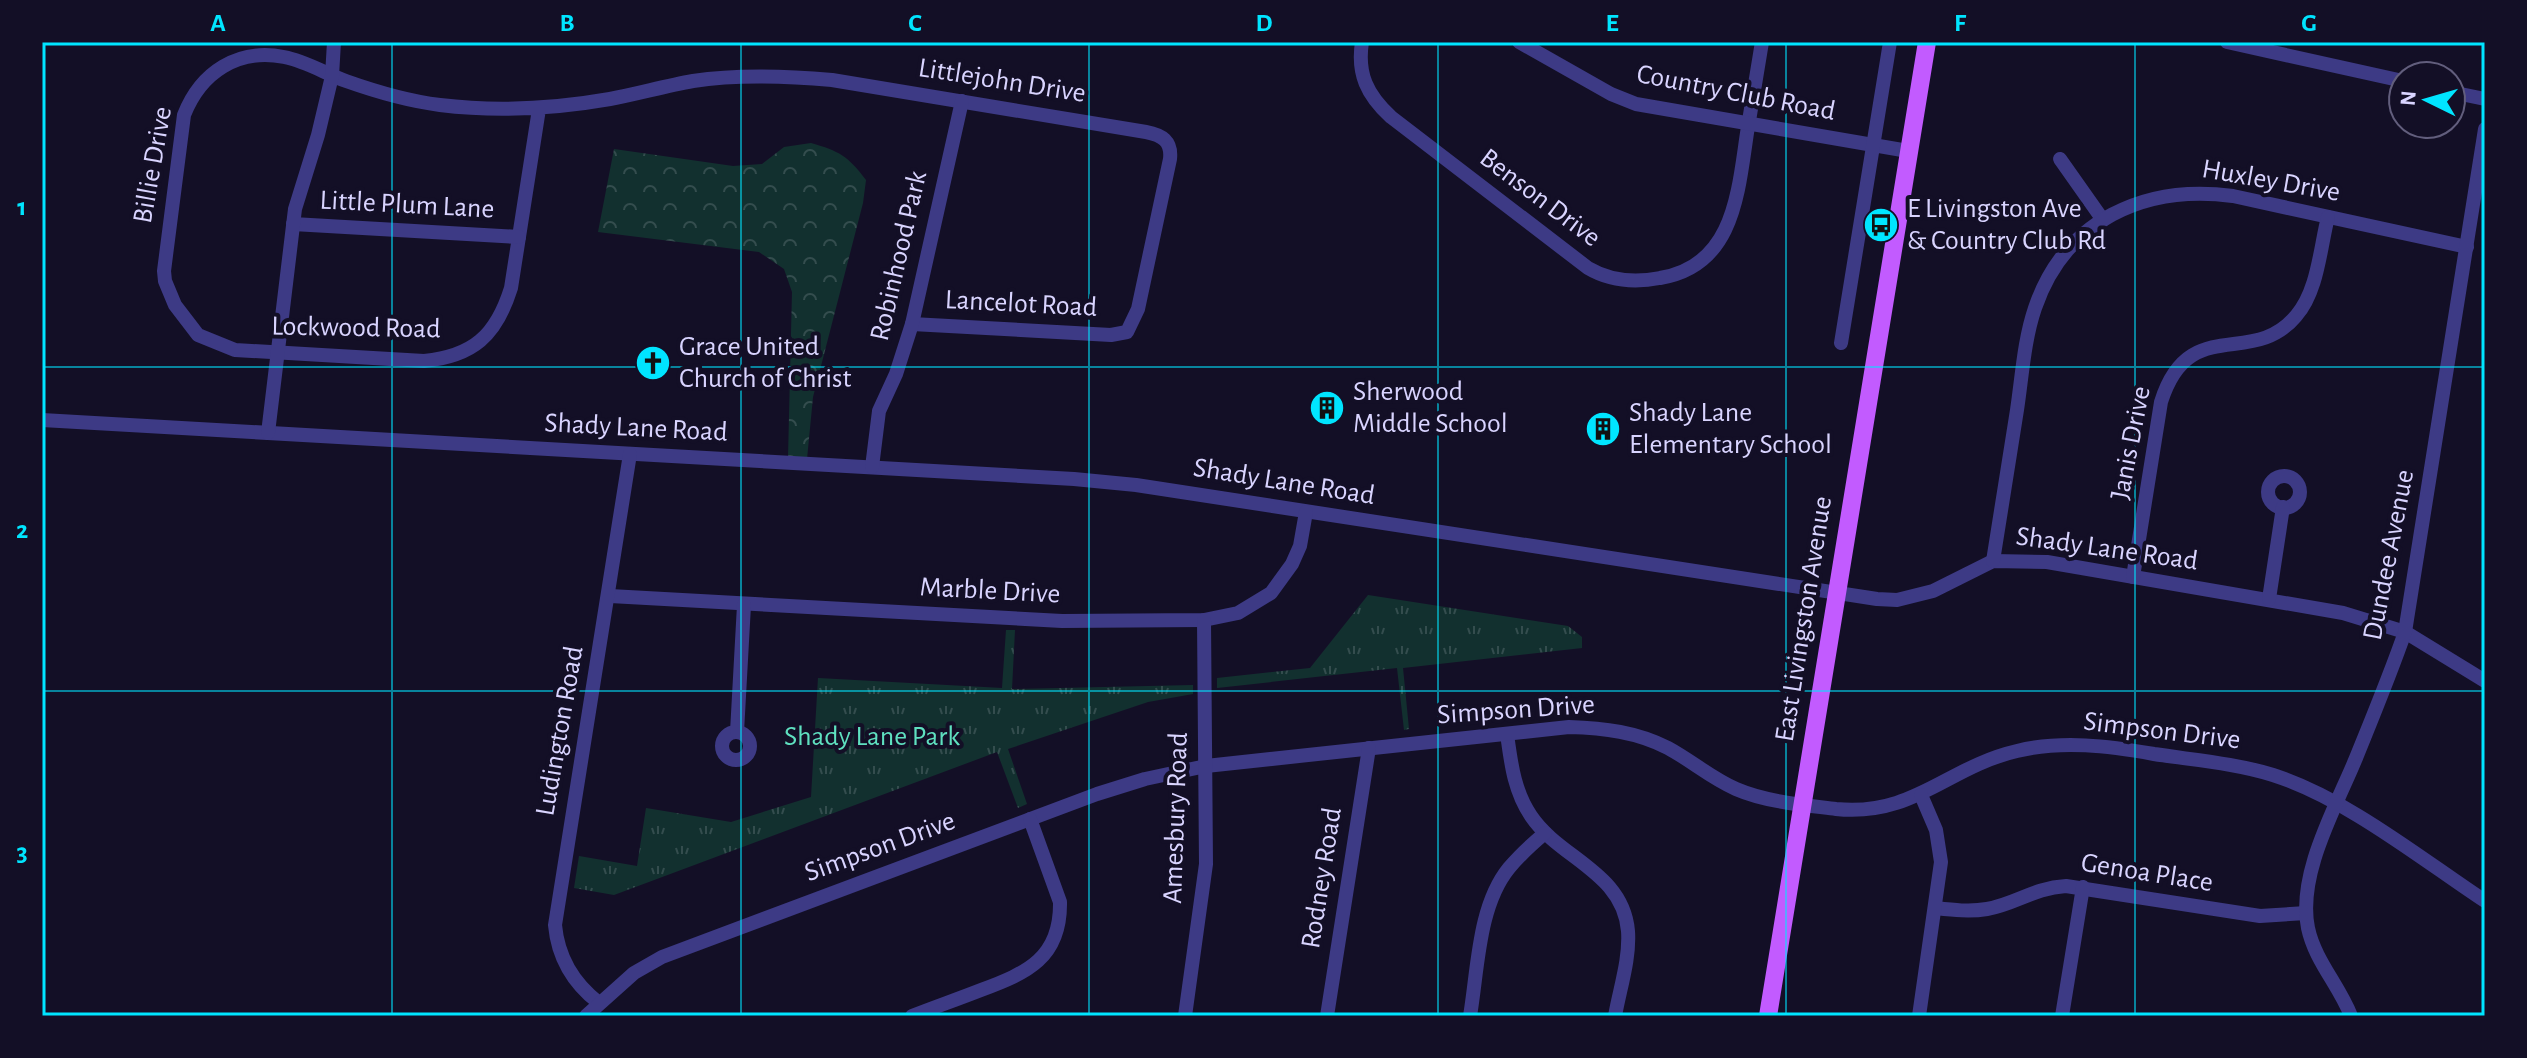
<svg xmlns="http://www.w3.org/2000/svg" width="2527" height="1058" viewBox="0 0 2527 1058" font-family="'Alegreya Sans',sans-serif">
<defs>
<pattern id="forest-crowns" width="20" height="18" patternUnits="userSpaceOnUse" patternTransform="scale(2)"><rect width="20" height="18" fill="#12302f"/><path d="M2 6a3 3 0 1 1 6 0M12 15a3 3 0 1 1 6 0" fill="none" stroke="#344d4e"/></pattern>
<pattern id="park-tufts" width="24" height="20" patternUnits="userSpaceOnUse" patternTransform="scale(2)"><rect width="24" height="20" fill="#12302f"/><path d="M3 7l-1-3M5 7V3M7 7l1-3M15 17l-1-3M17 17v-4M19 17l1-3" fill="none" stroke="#344d4e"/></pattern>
</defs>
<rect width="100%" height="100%" fill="#130f26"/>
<path fill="url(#forest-crowns)" d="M811,143C839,151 848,156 866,180L863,203L813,397L807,459L788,458L792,292L784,269L759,252L598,232L614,149L733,166L762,164L784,147Z"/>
<g fill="url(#park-tufts)">
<path d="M1368,595L1568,626L1582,637V648L1403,668L1409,729L1404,730L1397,668L1217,688V678L1310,668Z"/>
<path d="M1006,630H1015L1012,689L1193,685V694L1148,702L1008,749L1027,804L1018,808L997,752L614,895L574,888L579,856L637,866L646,808L731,822L811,797L818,678L1002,688Z"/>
</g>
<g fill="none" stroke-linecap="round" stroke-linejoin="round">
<g stroke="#3d3a85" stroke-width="14">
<path d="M1362,42C1357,74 1367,95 1391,117L1588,268C1610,281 1634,283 1660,278C1734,266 1738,193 1747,133C1752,103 1757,72 1762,42"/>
<path d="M1519,42L1611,94L1636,104L1908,151"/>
<path d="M2227,42L2403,81"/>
<path d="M2451,92L2485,99"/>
<path d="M539,109L511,288C496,336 473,356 424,361L235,350L198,335L175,305L165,281L164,271L184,115C201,72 238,48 284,57C306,61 326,74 346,81C377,92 408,101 440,105C498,112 553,109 610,99C637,94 665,86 693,81C739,74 786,76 832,80L1146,132C1162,135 1172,141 1170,159L1138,309L1127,332L1111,335L912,324"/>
<path d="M2060,159L2103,220"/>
<path d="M293,224L519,237"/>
<path d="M1841,343L1890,42"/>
<path d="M42,420L1074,479L1136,485L1877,599L1897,600L1933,591L1993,561L2047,562L2343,613L2405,632L2485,681"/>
<path d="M268,433L295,209L318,135L332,76L334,42"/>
<path d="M872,467L879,411L896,374L912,324L962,101"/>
<circle cx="2284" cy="492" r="16"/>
<path d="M1993,561C2001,511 2009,460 2017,410C2022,377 2024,340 2035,308C2065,220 2145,184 2233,196L2467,247"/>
<path d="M2133,577L2161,402C2189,313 2252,369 2296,316C2318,291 2320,248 2328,217"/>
<path d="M610,596L1062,621L1204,620L1238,613L1271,593L1292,564L1300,546L1306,512"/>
<path d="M2269,599L2283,507"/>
<circle cx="736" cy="746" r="14"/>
<path d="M737,732L744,605"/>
<path d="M1507,734C1511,763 1514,791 1531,816C1560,859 1623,872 1628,931C1630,959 1620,988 1615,1016"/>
<path d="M1936,908C1953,910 1970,912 1987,909C2016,904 2033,888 2066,886L2260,916L2306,913"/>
<path d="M599,1003C573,983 558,958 555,925L630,454"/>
<path d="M586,1016L634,973L662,957L1097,794L1145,779L1206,766L1569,727C1604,728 1637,732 1668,748C1692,761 1711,778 1736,789C1766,802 1804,805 1836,809C1914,817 1947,767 2017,751C2062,740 2109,746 2154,754C2193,760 2235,763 2273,775C2347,799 2420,858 2485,901"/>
<path d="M912,1016C935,1007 958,999 981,990C1027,973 1061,958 1060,902L1030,819"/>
<path d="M1185,1016L1206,864L1204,620"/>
<path d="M1327,1016L1369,748"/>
<path d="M1470,1016C1478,969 1478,906 1509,868C1520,855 1532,844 1545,833"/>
<path d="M1919,1016L1941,862L1936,830L1921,795"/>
<path d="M2062,1016L2083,887"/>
<path d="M2351,1016C2339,985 2315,961 2308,928C2297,874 2336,807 2356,758C2373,716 2390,675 2405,632L2485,129"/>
</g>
<path stroke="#c25bff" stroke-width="18" d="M1768,1016L1927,42"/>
</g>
<path fill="none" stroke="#00e5ff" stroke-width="2" stroke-opacity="0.55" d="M392,42V1016M741,42V1016M1089,42V1016M1438,42V1016M1786,42V1016M2135,42V1016M42,367H2485M42,691H2485"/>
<defs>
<g id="bus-disc" transform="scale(1.8)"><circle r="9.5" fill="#00e5ff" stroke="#130f26"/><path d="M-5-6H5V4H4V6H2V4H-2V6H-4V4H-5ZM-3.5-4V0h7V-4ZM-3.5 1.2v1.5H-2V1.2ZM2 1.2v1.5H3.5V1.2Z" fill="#111"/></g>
<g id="church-disc" transform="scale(1.8)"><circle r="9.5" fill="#00e5ff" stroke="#130f26"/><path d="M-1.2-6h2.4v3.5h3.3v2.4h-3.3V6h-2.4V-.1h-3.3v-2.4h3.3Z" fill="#111"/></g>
<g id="building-disc" transform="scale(1.8)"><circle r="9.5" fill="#00e5ff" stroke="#130f26"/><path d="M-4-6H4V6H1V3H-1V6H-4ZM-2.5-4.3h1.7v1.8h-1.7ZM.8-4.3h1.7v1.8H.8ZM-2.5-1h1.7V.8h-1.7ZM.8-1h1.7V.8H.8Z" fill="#111"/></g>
</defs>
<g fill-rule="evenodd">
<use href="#bus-disc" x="1881" y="225"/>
<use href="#church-disc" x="653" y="363"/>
<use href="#building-disc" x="1327" y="408"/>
<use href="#building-disc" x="1603" y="429"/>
</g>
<g text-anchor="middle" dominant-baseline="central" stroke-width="8" stroke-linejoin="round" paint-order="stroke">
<g font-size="28" fill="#d9d4ff" stroke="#130f26">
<text transform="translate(1002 81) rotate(9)">Littlejohn Drive</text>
<text transform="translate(1736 93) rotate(11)">Country Club Road</text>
<text transform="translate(153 165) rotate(-80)">Billie Drive</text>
<text transform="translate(2271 181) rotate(10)">Huxley Drive</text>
<text transform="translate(1540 198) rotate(37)">Benson Drive</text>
<text transform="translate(407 205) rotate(3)">Little Plum Lane</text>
<text transform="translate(899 256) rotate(-77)">Robinhood Park</text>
<text transform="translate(1021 304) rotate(3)">Lancelot Road</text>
<text transform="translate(356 328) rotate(1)">Lockwood Road</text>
<text transform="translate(636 428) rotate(3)">Shady Lane Road</text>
<text transform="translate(2131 443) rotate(-79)">Janis Drive</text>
<text transform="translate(1284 482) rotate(9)">Shady Lane Road</text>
<text transform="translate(2107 549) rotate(8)">Shady Lane Road</text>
<text transform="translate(2389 555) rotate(-79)">Dundee Avenue</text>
<text transform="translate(990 591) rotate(3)">Marble Drive</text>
<text transform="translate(1804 619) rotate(-81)">East Livingston Avenue</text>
<text transform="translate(1516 710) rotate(-4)">Simpson Drive</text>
<text transform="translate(560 731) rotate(-80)">Ludington Road</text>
<text transform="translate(2162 731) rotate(7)">Simpson Drive</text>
<text transform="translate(1176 818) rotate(-88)">Amesbury Road</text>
<text transform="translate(880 847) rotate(-20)">Simpson Drive</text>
<text transform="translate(2147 873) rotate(9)">Genoa Place</text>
<text transform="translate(1322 878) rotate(-81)">Rodney Road</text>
</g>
<g font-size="28" fill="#d9d4ff" stroke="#130f26" text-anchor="start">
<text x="1907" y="209">E Livingston Ave<tspan x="1907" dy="32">&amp; Country Club Rd</tspan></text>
<text x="679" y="347">Grace United<tspan x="679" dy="32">Church of Christ</tspan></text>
<text x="1353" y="392">Sherwood<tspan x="1353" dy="32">Middle School</tspan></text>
<text x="1629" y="413">Shady Lane<tspan x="1629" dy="32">Elementary School</tspan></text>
</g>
<g font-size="28" fill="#5fe0c0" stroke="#130f26">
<text x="872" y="737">Shady Lane Park</text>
</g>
</g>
<rect width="2527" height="1058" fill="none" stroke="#130f26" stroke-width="88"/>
<g transform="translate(2427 100) rotate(275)"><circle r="38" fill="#130f26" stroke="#625e7d" stroke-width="2"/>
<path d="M0-6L14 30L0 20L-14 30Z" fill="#00e5ff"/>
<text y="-12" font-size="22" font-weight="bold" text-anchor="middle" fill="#d9d4ff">N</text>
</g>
<rect x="44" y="44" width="2439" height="970" fill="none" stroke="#00e5ff" stroke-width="3"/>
<g font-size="26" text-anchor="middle" font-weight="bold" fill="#00e5ff">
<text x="218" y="31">A</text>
<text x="567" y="31">B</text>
<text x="915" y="31">C</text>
<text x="1264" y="31">D</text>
<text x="1612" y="31">E</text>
<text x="1960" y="31">F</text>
<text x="2309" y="31">G</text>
<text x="22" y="215">1</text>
<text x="22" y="538">2</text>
<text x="22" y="861">3</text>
</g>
</svg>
